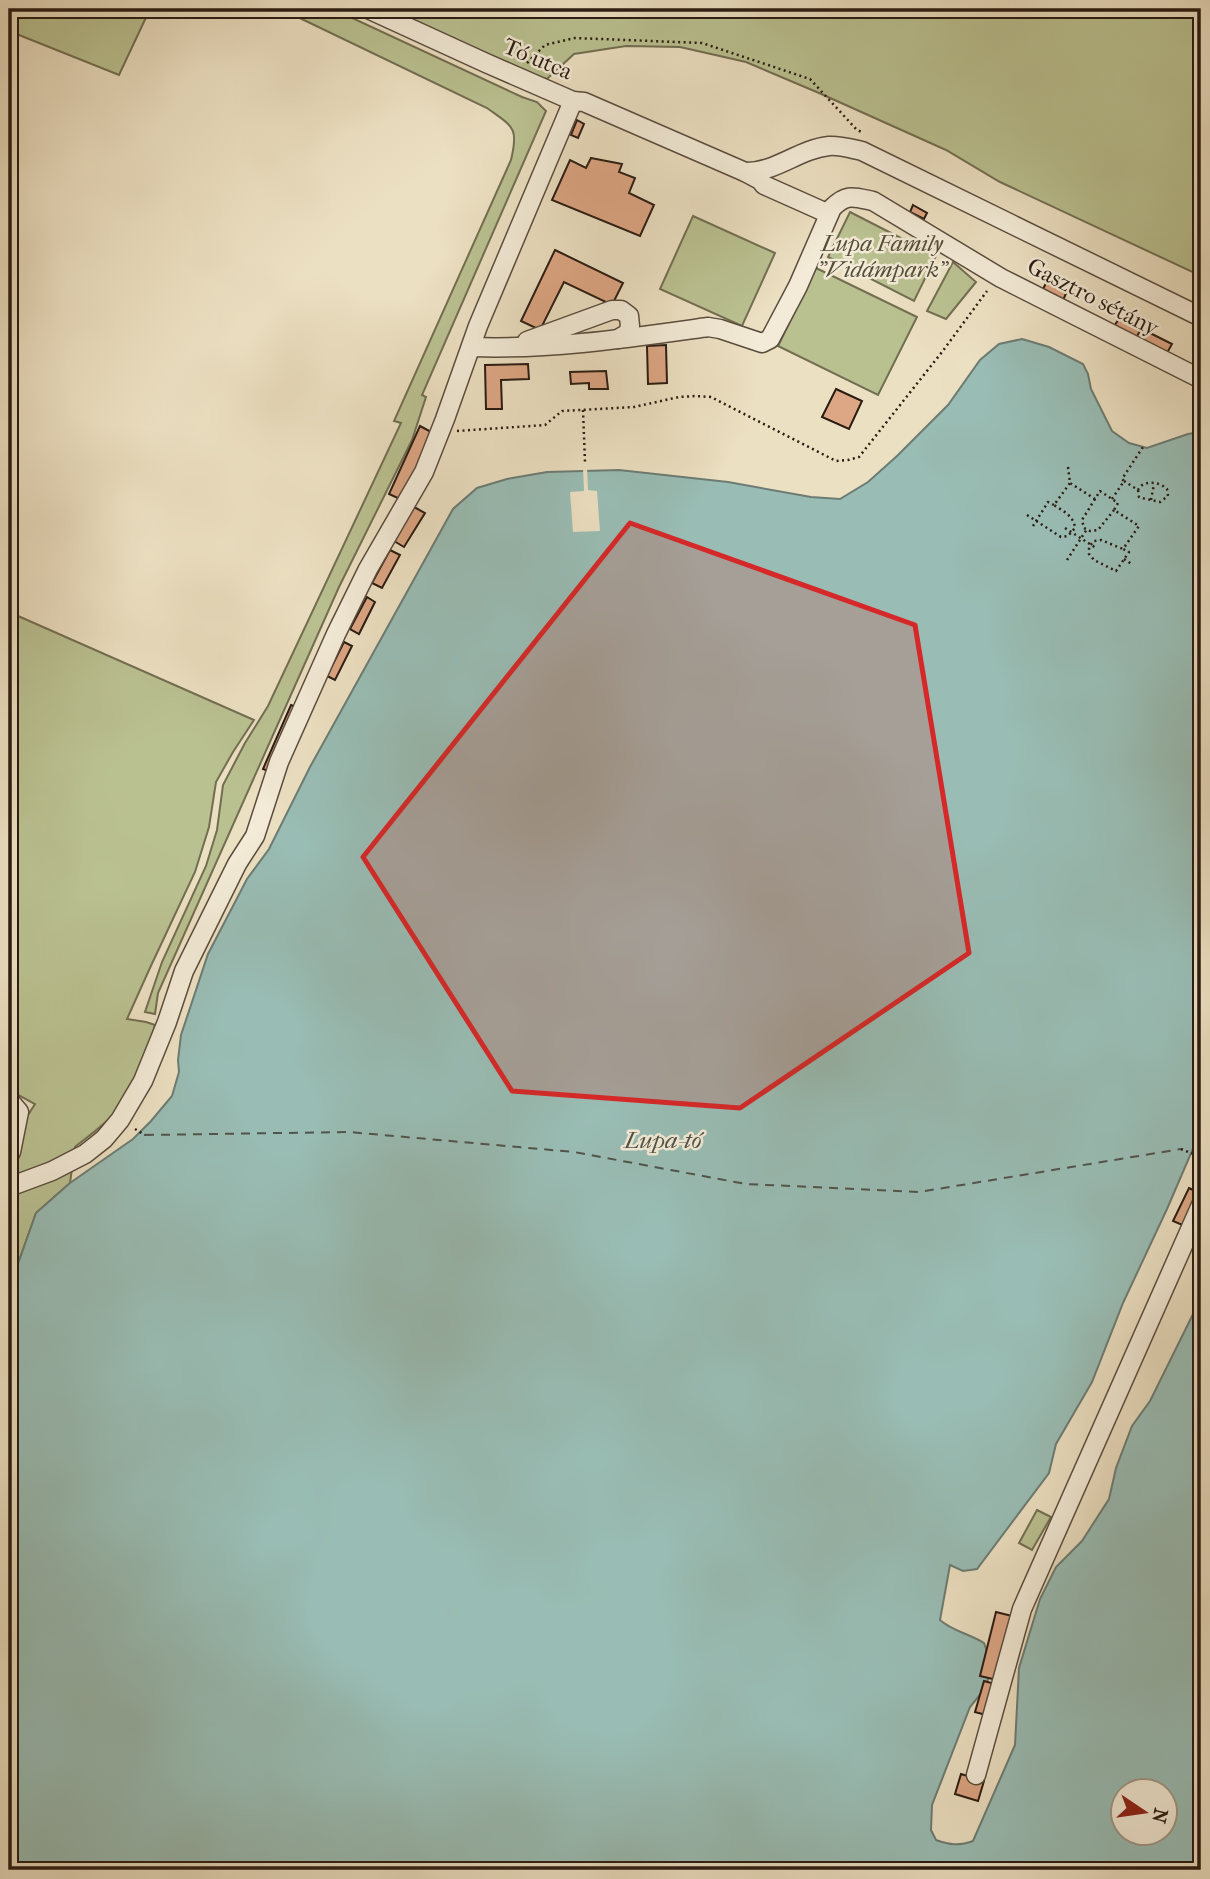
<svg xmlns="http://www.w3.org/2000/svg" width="1210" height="1879" viewBox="0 0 1210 1879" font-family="'IM FELL French Canon',serif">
<rect width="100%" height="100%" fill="#ece0c2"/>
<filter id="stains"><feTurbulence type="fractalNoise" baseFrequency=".00286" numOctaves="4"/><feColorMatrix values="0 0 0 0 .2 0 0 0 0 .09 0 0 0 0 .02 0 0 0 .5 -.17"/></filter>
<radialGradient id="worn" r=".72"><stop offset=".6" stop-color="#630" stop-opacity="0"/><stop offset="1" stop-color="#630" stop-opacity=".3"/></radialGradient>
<g fill="#bac191" stroke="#726e52" stroke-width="2">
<path d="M9,9H150L119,75L9,31Z"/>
<path d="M281,9H333L522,97L537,102L546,111L422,395L426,397L412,440L339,587L158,993L155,1014L145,1012L162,962L206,866L217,830L223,785L245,743L268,706L401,423L394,421L511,160C519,127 513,127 487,108Z"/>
<path d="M386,9H1201V276L1000,182L946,150L819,93L746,62L680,47L626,46L574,54L547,79L543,78Z"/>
<path d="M850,212L936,256L914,301L828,257Z"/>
<path d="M693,216L775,253L742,326L660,289Z"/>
<path d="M953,262L976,282L946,319L927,311Z"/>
<path d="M816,268L917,317L878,395L778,346Z"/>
<path d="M9,612L254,720L233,752L216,782L209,827L195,872L149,970L127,1019L146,1022L155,1025C149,1050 129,1095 113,1115C102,1127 87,1137 75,1147L70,1183L36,1213L14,1275L9,1281V1176L21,1144L24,1121L35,1104L9,1090Z"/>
<path d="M1037,1510L1051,1517L1032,1550L1019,1543Z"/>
</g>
<path fill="#99bdb5" stroke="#6c7c74" stroke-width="2" fill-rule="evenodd" d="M1022,339L1049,347L1083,364L1088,374L1091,389L1112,431L1129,443L1147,448L1188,434L1201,432V1130L1167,1209L1123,1303L1092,1382L1056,1444L1049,1473L977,1569L963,1571L950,1565L940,1620C952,1631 970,1634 984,1643L990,1660L989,1677L983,1691L970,1707L932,1805L931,1830L936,1840C950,1845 959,1846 973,1841L1015,1745L1019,1668L1040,1599L1056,1567L1082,1541L1109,1499L1116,1468L1132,1426L1150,1401L1201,1298V1870H9V1281L14,1275L36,1213L70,1183L133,1139L151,1121L172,1096L179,1072L178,1060L181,1035L208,954L247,879L269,849L310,767L453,509L477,488L507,479L547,472L619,470L728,482L811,497L840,499L868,482L897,456L948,405L980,360L999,344ZM1122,1792H1164V1834H1122Z"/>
<path fill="#ece0c2" d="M587,467L588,490L597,491L600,531L573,532L570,492L584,491L583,468Z"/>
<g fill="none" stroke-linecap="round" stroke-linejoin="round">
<path stroke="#50544b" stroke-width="2" stroke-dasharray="9 7" stroke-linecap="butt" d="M145,1135L349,1132L574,1152L746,1184L919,1192L1181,1149"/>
</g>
<g fill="#dda684" stroke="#291b12" stroke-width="2">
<path d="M577,120L584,124L578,138L571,135Z"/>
<path d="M591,158L622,164L619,172L635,178L629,193L654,205L640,236L552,200L570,160L586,168Z"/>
<path d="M913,205L927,213L924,219L910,212Z"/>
<path d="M555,250L623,283L612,305L564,282L540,330L521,321Z"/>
<path d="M1047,281L1067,291L1062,303L1041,293Z"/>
<path d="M1120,317L1141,329L1135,340L1113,328Z"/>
<path d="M1146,331L1172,344L1167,353L1142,339Z"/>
<path d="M666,345L667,383L648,384L647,346Z"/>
<path d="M528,364L529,379L501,380L502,409H486L485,365Z"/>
<path d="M606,371L608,389H589V383L571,384L570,372Z"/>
<path d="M836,389L862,401L849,429L822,417Z"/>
<path d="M420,426L433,433L402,500L389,494Z"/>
<path d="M414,507L425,513L404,547L394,541Z"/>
<path d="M390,550L400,555L382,588L372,583Z"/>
<path d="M367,597L375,602L359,634L350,629Z"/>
<path d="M344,642L352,646L335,680L327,676Z"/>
<path d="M291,705L297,708L270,772L263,769Z"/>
<path d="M1189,1188L1201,1194V1197L1187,1227L1173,1221Z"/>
<path d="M996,1612L1012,1616L997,1680L980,1676Z"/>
<path d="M984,1681L995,1684L986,1715L975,1712Z"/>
<path d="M961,1774L984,1781L978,1801L955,1794Z"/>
</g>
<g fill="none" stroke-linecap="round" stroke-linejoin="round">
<g stroke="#5a4c3e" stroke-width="21">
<g id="minor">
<path d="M368,9L486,63L573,101L584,102L745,172C775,173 799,149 829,146C840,145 852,149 862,151L1201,317"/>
<path d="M745,172L760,180L764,185L829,214"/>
<path d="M527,341L612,310H621L629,316L630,326L628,333L618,339"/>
<path d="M471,347C550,350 629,338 708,327L720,329L762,343L770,339L798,286L832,208C847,193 854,197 873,201L1001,278L1201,379"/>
<path d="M9,1100L19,1112L11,1152"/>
<path d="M9,1187L52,1171L85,1154L104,1139L120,1120L143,1081L167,1022L184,971L237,864L255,836L279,762L336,634L368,569L424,472L445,419L478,326L573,101"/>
<path d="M976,1775L1022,1609L1201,1205"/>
</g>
</g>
<g stroke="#291b12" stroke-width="2.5" stroke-dasharray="2 3.5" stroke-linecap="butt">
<path d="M527,63L545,45L575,38L702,43L810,79L857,130L862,132"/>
<path d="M583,410L585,462"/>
<path d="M457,431L545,425L562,411L634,407L679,397L696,396L711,397L836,461L848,460L859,457L942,352L987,291"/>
<path d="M1068,467L1070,483L1095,499L1100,491L1118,503L1114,510L1139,526L1123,549L1129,552L1116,571L1094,560L1089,554V547L1094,541L1101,540L1123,549"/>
<path d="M1124,481L1138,490C1143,479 1160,482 1167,489L1168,496L1160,502L1142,498L1139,497L1138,490"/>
<path d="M1095,499L1082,520L1084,528L1090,531L1098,530L1114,510"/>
<path d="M1112,499L1124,481L1122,479L1143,447"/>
<path d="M1151,500L1154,484"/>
<path d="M1027,515L1061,537L1068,536L1075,528C1074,516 1063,511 1054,505L1070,483"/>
<path d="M1033,526L1048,502L1054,505"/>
<path d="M1065,528L1096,548"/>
<path d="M1124,559L1133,565"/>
<path d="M1067,560L1087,529"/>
<path d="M135,1129L145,1135"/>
<path d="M1181,1149L1201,1157"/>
</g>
<use href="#minor" stroke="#f3ebd7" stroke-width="18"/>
</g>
<path fill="#d62828" fill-opacity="0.2" stroke="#d62828" stroke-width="5" stroke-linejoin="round" d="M630,523L915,625L969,953L740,1108L512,1091L363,857Z"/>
<g text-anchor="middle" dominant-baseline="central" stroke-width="5" stroke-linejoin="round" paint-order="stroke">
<g font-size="23" fill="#291b12" stroke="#f3ebd7">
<text transform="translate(538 59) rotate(23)">Tó utca</text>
<text transform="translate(1093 297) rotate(27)">Gasztro sétány</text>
</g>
<g font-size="23" font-style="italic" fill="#544d38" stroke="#f3ebd7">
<text x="882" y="243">Lupa Family<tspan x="882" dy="26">"Vidámpark"</tspan></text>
</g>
<g font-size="24" font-style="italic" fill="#50544b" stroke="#f3ebd7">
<text x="663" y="1140">Lupa-tó</text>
</g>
</g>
<rect width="1210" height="1879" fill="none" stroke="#ece0c2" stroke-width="35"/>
<rect x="10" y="10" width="1189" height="1858" fill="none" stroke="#291b12" stroke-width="3.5"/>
<rect x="18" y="18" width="1175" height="1844" fill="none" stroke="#291b12" stroke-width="2"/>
<g transform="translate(1144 1812) rotate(103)"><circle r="33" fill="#f3ebd7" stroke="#a29888" stroke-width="2"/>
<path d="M0-5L12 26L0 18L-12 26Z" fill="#8f2418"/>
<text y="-10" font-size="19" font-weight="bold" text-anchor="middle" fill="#291b12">N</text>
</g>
<rect width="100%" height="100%" filter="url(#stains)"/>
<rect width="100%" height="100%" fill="url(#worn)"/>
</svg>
